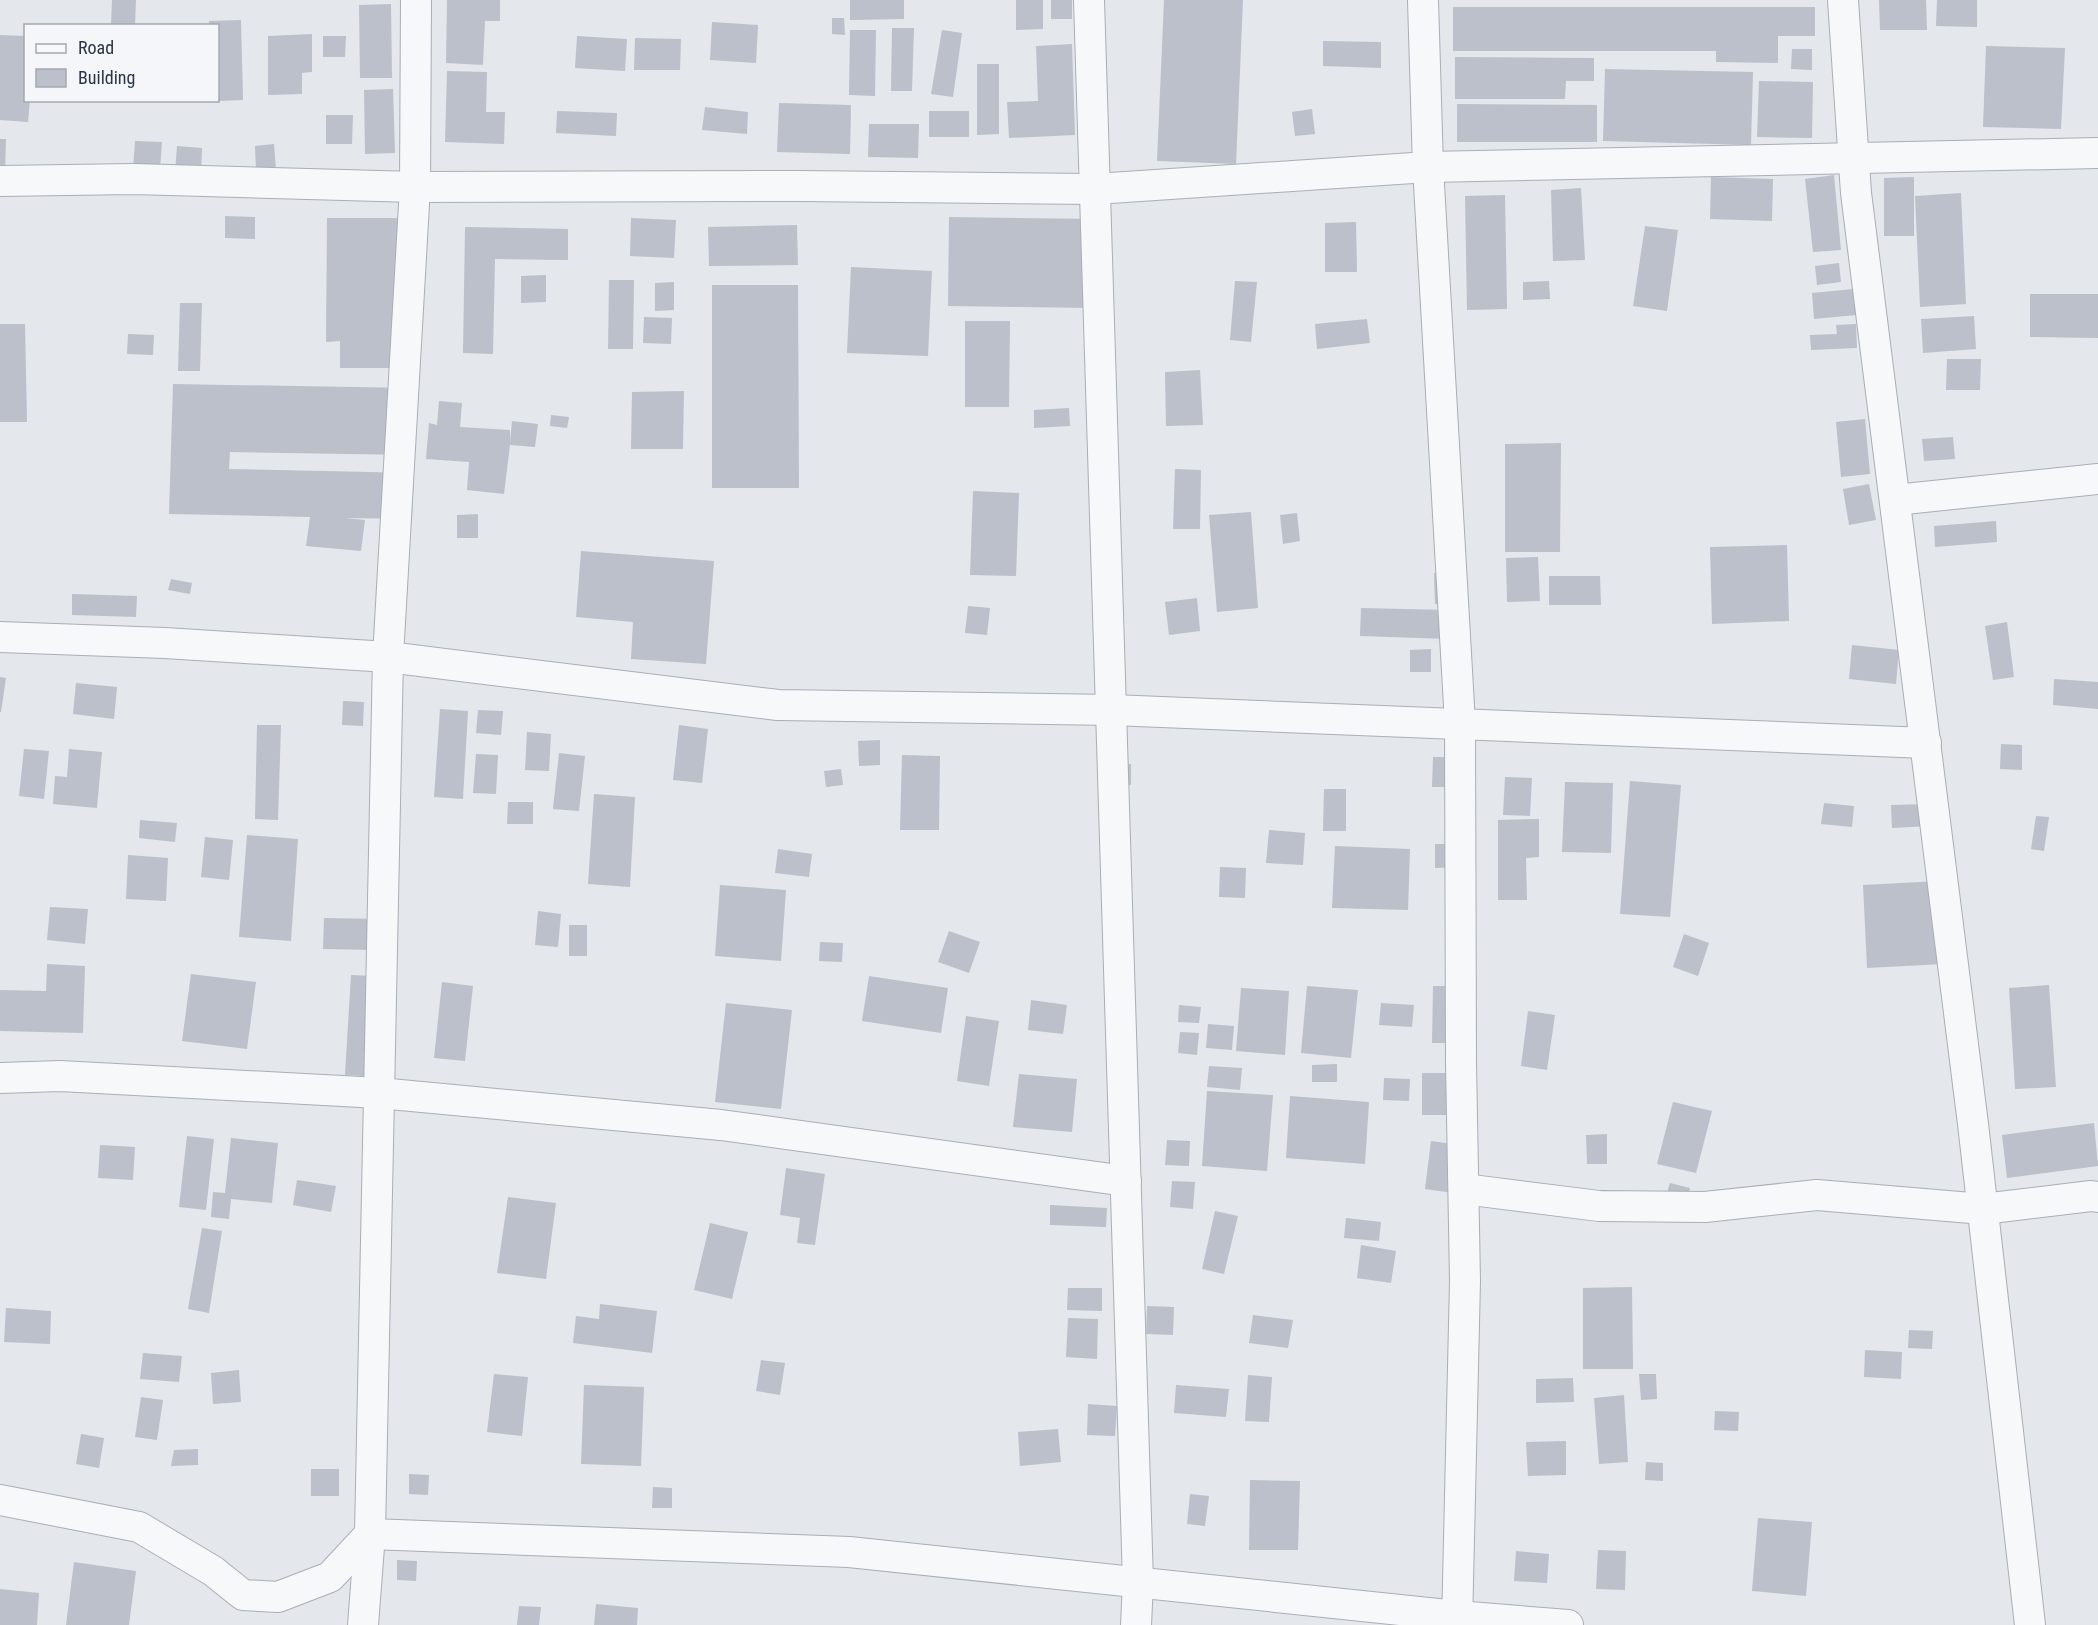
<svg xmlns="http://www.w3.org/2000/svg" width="2098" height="1625" viewBox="0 0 2098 1625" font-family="'Roboto Condensed',sans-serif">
<rect width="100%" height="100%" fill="#e4e7ec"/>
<g fill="#bbc0ca">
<path d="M112,0H136L135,26L111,25Z"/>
<path d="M447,0H500V21H485L483,65L446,63Z"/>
<path d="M850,0H904V19L850,20Z"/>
<path d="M1016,0H1043V29L1016,30Z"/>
<rect x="1051" y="0" width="21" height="19"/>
<path d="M1164,0H1243L1236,164L1157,161Z"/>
<path d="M1879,0H1926L1927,30H1880Z"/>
<path d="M1937,0H1977V27L1936,26Z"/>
<path d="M391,4L392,78H360L359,5Z"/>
<path d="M1453,7H1815V36H1778V63L1716,62V51H1453Z"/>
<path d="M832,18H844L845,35L832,34Z"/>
<path d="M241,20L243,100L218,101V26H209V21Z"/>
<path d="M712,22L758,25L756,63L710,60Z"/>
<path d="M892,28H914L912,91H891Z"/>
<path d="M850,30H876L875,96L849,95Z"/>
<path d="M942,30L962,33L953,97L931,94Z"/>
<path d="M312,34V72L302,73V94L268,95V36Z"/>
<path d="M0,35L26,36V100H30L28,122L0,120Z"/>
<path d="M323,36H346L345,57H323Z"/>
<path d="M577,36L627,39L625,71L575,68Z"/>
<path d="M635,38L681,39L680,70H634Z"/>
<path d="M1323,41L1381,42V68L1323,66Z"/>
<path d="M1072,44L1075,135L1009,138L1007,102L1038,101L1036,46Z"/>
<path d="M1986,46L2065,48L2061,129L1983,127Z"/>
<path d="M1792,49H1812V70L1791,69Z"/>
<path d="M1455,57L1594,58V81H1566L1565,99H1455Z"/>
<path d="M977,64H999V134L977,135Z"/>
<path d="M1605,69L1753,72L1751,145L1603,141Z"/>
<path d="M447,71L487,72L486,112H505L504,144L445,142Z"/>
<path d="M1759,81L1813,82L1812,138L1757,137Z"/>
<path d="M393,89L395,153L365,154L364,90Z"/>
<path d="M779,103L851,105L850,154L777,152Z"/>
<path d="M1457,104L1597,105V142H1457Z"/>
<path d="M705,107L748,112L747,134L702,130Z"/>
<path d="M1312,109L1315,134L1295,136L1292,112Z"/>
<path d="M557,111L617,113L616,136L556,133Z"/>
<rect x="929" y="111" width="40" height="26"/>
<path d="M326,115H353L352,144H326Z"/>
<path d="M869,124H919L918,158L868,157Z"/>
<path d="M0,139H6L5,170H0Z"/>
<path d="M135,141L162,142L160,170L133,169Z"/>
<path d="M274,144L276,170L256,171L255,146Z"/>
<path d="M177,146L202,148L201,174L175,173Z"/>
<path d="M1834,175L1841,250L1813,252L1805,179Z"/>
<path d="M1711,177L1773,179L1772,221L1710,219Z"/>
<path d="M1914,177V236H1884V178Z"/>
<path d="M1581,188L1585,260L1553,261L1551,190Z"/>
<path d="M1961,193L1966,304L1920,307L1915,196Z"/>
<path d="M1505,195L1507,309L1467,310L1465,196Z"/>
<path d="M225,216L255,217V239L225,238Z"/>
<path d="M949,217L1098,219L1096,308L948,306Z"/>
<path d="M327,218H397L396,368H340V341L326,342Z"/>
<path d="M631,218L676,220L674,258L630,256Z"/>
<path d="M1356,222L1357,272H1325V223Z"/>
<path d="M797,225L798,265L709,266L708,227Z"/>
<path d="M1645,226L1678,230L1667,311L1633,306Z"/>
<path d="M465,227L568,229V260L495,259L493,354L463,353Z"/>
<path d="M1839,263L1841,282L1817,285L1815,266Z"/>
<path d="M851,267L932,271L928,356L847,353Z"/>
<path d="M546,275V302L521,303V276Z"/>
<path d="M609,280H634L633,349H608Z"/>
<path d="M1235,281L1257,282L1251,342L1230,340Z"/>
<path d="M1549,281L1550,299L1523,300V282Z"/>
<path d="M674,282V310L655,311V283Z"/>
<path d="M712,285H798L799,488H712Z"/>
<path d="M1853,289L1856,315L1814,319L1812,293Z"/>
<path d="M2030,294H2098V338L2030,337Z"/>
<path d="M180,303H202L200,371H178Z"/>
<path d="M1974,316L1976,349L1923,353L1921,319Z"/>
<path d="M644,317L672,318L671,344L643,343Z"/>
<path d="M1367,319L1370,343L1317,349L1315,324Z"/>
<path d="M965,321H1010L1009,407H965Z"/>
<path d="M0,324H25L27,422H0Z"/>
<path d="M1856,324L1857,348L1811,350L1810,335L1837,334L1836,325Z"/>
<path d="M128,334L154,335L153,355L127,354Z"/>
<path d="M1947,359H1981L1980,390H1946Z"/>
<path d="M1200,370L1203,425L1166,426L1165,372Z"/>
<path d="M173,384L414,388L412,455L230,452L229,469L414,473L412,519L345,518L365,520L361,551L306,546L310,517L169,514Z"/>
<path d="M684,391L683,449H631L632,392Z"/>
<path d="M439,401L462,403L460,427L510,430V443L512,421L538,424L535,447L510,445L504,494L467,490L469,462L426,459L429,423L437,425Z"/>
<path d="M1069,408L1070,426L1034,428V410Z"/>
<path d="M551,415L569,417L567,428L550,426Z"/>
<path d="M1865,419L1870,474L1841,477L1836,422Z"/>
<path d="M1953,437L1955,459L1924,461L1922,439Z"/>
<path d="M1561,443L1560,552H1505V444Z"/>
<path d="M1175,469L1201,470L1200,529H1173Z"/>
<path d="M1869,484L1876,520L1849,525L1843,489Z"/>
<path d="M973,491L1019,493L1016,576L970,575Z"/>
<path d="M1251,512L1258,608L1217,612L1209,515Z"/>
<path d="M1297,513L1300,541L1283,544L1280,515Z"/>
<path d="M478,514V538H457V515Z"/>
<path d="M1996,521L1997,542L1935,547L1934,526Z"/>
<path d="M1787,545L1789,621L1712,624L1710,547Z"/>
<path d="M581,551L714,561L706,664L631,659L633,622L576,617Z"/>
<path d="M1538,557L1540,601L1507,602L1506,558Z"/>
<path d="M1434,573H1450L1451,603L1435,604Z"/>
<path d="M1549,576H1600L1601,605H1549Z"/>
<path d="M171,579L192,583L190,594L168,590Z"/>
<path d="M72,594L137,596L136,617L72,615Z"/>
<path d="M1197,598L1200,631L1169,635L1165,602Z"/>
<path d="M968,606L990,608L987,635L965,633Z"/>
<path d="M1361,608L1449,610L1448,639L1360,636Z"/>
<path d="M2007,622L2014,677L1993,680L1985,626Z"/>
<path d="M1852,645L1899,650L1896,684L1849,679Z"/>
<path d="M1431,649V672H1410V650Z"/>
<path d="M0,677L6,678L1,712H0Z"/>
<path d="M2054,679L2098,682V709L2053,705Z"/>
<path d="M76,683L117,687L114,719L73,714Z"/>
<path d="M343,701L364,702L363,726L342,725Z"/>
<path d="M440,709L468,711L463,799L434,797Z"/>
<path d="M478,710L503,711L501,735L476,733Z"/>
<path d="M257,725H281L278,820L255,819Z"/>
<path d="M679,725L708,729L702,783L673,780Z"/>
<path d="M527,732L551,734L549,771L525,770Z"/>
<path d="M880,740V765L859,766L858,741Z"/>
<path d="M2001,744L2022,745V770L2000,769Z"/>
<path d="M24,749L49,751L44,799L19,796Z"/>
<path d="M69,749L102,752L97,808L53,804L55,776L67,777Z"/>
<path d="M559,753L585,756L579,811L553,809Z"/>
<path d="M476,754L498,755L496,794L473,793Z"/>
<path d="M902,755L940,756L939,830H900Z"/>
<path d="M1433,757H1459V787H1432Z"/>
<path d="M1114,764H1131V785L1114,784Z"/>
<path d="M841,769L843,785L826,787L824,771Z"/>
<path d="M1505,777L1532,778L1530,816L1503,815Z"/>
<path d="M1630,781L1681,785L1670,917L1620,914Z"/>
<path d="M1565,782L1613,783L1611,853L1562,852Z"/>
<path d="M1324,789H1346V831H1323Z"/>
<path d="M594,794L635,797L630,887L588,884Z"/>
<path d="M508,802H533V824H507Z"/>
<path d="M1824,803L1854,806L1852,827L1821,824Z"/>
<path d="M1928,804L1930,826L1892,828L1891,805Z"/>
<path d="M2036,816L2049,817L2044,851L2031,849Z"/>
<path d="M1539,819V857L1526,858L1527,900H1498V820Z"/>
<path d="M140,820L177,823L175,842L139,838Z"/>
<path d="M1269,830L1305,833L1303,865L1266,863Z"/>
<path d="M247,835L298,839L291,941L239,937Z"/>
<path d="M205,837L233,840L229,880L201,877Z"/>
<path d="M1435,844H1459V867L1435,868Z"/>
<path d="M1335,846L1410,849L1408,910L1332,908Z"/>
<path d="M778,849L812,854L809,877L775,873Z"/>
<path d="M128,855L168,858L166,901L126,899Z"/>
<path d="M1220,867L1246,868L1245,898L1219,897Z"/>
<path d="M1939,881L1943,964L1867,968L1863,885Z"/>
<path d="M720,885L786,890L781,961L715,956Z"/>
<path d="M50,907L88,909L85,944L47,940Z"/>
<path d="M538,911L561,914L558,947L535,945Z"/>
<path d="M324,918L377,919L376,950L323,949Z"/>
<rect x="569" y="925" width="18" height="31"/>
<path d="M949,931L980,942L969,973L938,962Z"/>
<path d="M1684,934L1709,943L1698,976L1673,967Z"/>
<path d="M820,942L843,943L842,962L819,961Z"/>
<path d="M47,964L85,966L83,1033L0,1031V990L46,991Z"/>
<path d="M191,974L256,982L247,1049L182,1041Z"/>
<path d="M351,975L371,976L365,1076L345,1075Z"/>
<path d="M869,976L948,988L941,1033L862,1021Z"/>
<path d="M442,982L473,986L465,1061L434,1058Z"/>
<path d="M2049,985L2056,1087L2015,1089L2009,988Z"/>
<path d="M1307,986L1358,990L1351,1058L1301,1053Z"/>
<path d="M1433,986H1457V1043H1432Z"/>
<path d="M1241,988L1289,991L1285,1055L1236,1051Z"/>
<path d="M1031,1000L1067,1005L1063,1034L1028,1030Z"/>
<path d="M726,1003L792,1010L781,1109L715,1102Z"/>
<path d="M1381,1003L1414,1005L1412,1027L1379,1025Z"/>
<path d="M1179,1005L1201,1007L1199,1023L1178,1022Z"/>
<path d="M1528,1011L1555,1015L1547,1070L1521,1066Z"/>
<path d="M966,1016L999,1021L989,1086L957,1081Z"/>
<path d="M1208,1024L1234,1026L1232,1050L1206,1048Z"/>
<path d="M1180,1032L1199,1033L1197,1055L1178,1053Z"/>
<path d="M1337,1064V1082H1312V1065Z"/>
<path d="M1209,1066L1242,1068L1240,1090L1207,1087Z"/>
<rect x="1422" y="1073" width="35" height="42"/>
<path d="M1019,1074L1077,1079L1072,1132L1013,1127Z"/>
<path d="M1384,1078L1410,1079L1409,1101L1383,1100Z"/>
<path d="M1207,1091L1273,1095L1267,1171L1202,1166Z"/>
<path d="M1290,1096L1369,1102L1365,1164L1286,1158Z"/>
<path d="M1673,1102L1712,1111L1696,1173L1657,1164Z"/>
<path d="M2094,1123L2098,1166L2007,1178L2002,1135Z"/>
<path d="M1607,1134V1164H1587L1586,1135Z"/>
<path d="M187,1136L214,1139L206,1210L179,1207Z"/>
<path d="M231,1138L278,1143L272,1203L231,1199L229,1219L211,1217L213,1192L225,1193Z"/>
<path d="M1167,1140L1190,1141L1189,1166L1165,1165Z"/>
<path d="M1431,1141L1460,1145L1454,1193L1425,1189Z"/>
<path d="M100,1145L135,1147L133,1180L98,1178Z"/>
<path d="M786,1168L825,1174L815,1245L797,1243L800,1218L780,1215Z"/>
<path d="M297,1180L336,1186L331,1212L293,1205Z"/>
<path d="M1172,1181L1195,1182L1193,1209L1170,1207Z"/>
<path d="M1670,1183L1690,1188L1687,1201L1666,1196Z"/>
<path d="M508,1197L556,1203L546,1279L497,1273Z"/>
<path d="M1050,1205L1107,1208L1106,1227L1050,1225Z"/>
<path d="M1215,1211L1238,1216L1224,1274L1202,1269Z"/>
<path d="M1346,1218L1381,1222L1379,1241L1344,1238Z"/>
<path d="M710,1223L748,1232L732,1299L694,1290Z"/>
<path d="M202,1228L222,1231L209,1313L188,1309Z"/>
<path d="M1361,1245L1396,1251L1391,1283L1357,1278Z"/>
<path d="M1632,1287L1633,1369H1583V1288Z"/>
<path d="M1068,1288H1102V1311L1067,1310Z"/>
<path d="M600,1304L657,1311L652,1353L573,1343L576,1316L599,1319Z"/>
<path d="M1147,1306L1174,1307L1173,1335L1146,1334Z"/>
<path d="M6,1308L51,1311L50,1344L4,1342Z"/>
<path d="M1253,1315L1293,1320L1288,1348L1249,1343Z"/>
<path d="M1068,1318L1098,1319L1097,1359L1066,1357Z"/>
<path d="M1909,1330L1933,1331L1932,1349L1908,1348Z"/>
<path d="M1865,1350L1902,1352L1901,1379L1864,1377Z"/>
<path d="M143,1353L182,1356L179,1382L140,1379Z"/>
<path d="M761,1360L785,1363L780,1395L756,1391Z"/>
<path d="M239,1370L241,1402L213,1404L211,1373Z"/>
<path d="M494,1374L528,1377L522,1436L487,1432Z"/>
<path d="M1639,1374H1656L1657,1399L1641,1400Z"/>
<path d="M1248,1375L1272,1377L1269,1422L1245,1421Z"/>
<path d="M1573,1378L1574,1402L1536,1403V1379Z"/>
<path d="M584,1385L644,1387L641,1466L581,1464Z"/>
<path d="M1176,1385L1229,1389L1226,1417L1174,1413Z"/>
<path d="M1624,1395L1628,1462L1599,1464L1594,1398Z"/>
<path d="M141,1397L163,1400L157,1440L135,1437Z"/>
<path d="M1088,1404L1117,1406L1115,1436L1087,1435Z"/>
<path d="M1715,1411L1739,1412L1738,1431L1714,1430Z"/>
<path d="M1058,1429L1061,1462L1020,1466L1018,1432Z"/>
<path d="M81,1434L104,1438L99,1468L76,1464Z"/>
<path d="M1566,1441V1475L1528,1476L1526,1442Z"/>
<path d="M198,1449V1465L171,1466L174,1450Z"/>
<path d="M1646,1462L1663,1463V1481L1645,1480Z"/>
<rect x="311" y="1469" width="28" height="27"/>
<path d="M409,1474L429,1475L428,1495L409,1494Z"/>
<path d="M1250,1480L1300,1481L1298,1550H1249Z"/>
<path d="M653,1487L672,1488V1508H652Z"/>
<path d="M1190,1494L1209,1496L1205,1526L1187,1524Z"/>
<path d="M1758,1518L1812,1522L1806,1596L1752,1591Z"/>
<path d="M1598,1550L1626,1551L1625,1590L1596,1589Z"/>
<path d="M1516,1551L1549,1554L1547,1583L1514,1581Z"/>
<path d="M397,1560L417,1561L416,1581L397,1580Z"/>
<path d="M74,1562L136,1571L129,1625H66Z"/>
<path d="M0,1589L39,1593L37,1625H0Z"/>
<path d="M596,1604L638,1608L637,1625H594Z"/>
<path d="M519,1606L541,1607L539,1625H517Z"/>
</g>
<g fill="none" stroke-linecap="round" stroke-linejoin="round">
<g stroke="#a9aeb7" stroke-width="32">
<g id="minor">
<path d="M1089,0L1138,1582L1136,1625"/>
<path d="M1423,0L1428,167L1460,723L1461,1062L1465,1281L1457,1625"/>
<path d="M1843,0L1856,193L1973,1124L2030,1625"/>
<path d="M0,181L134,179L415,187L799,186L1095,189L1428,167L2098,153"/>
<path d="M1895,500L2098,479"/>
<path d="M0,637L165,643L388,657L778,705L1112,710L1926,743"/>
<path d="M0,1078L60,1076L379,1093L721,1125L1126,1181"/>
<path d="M1464,1189L1599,1206L1705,1207L1817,1195L1983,1209L2091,1196L2098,1197"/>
<path d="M0,1500L139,1527L213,1571L243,1595L278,1597L330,1577L370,1534L849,1552L1457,1616L1568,1625"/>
<path d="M363,1625L370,1534L388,657L415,187L416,0"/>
</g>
</g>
<use href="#minor" stroke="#f7f8fa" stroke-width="30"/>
</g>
<rect x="24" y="24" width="195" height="78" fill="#f4f6f9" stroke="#a4a8b1" stroke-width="1.5"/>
<rect x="36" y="44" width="30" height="9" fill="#f7f8fa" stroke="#a4a8b1" stroke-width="1.5"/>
<text x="78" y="54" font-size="18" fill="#2b3445">Road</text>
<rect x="36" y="69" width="30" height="18" fill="#bbc0ca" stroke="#a4a8b1" stroke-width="1.5"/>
<text x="78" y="84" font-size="18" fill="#2b3445">Building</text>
</svg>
